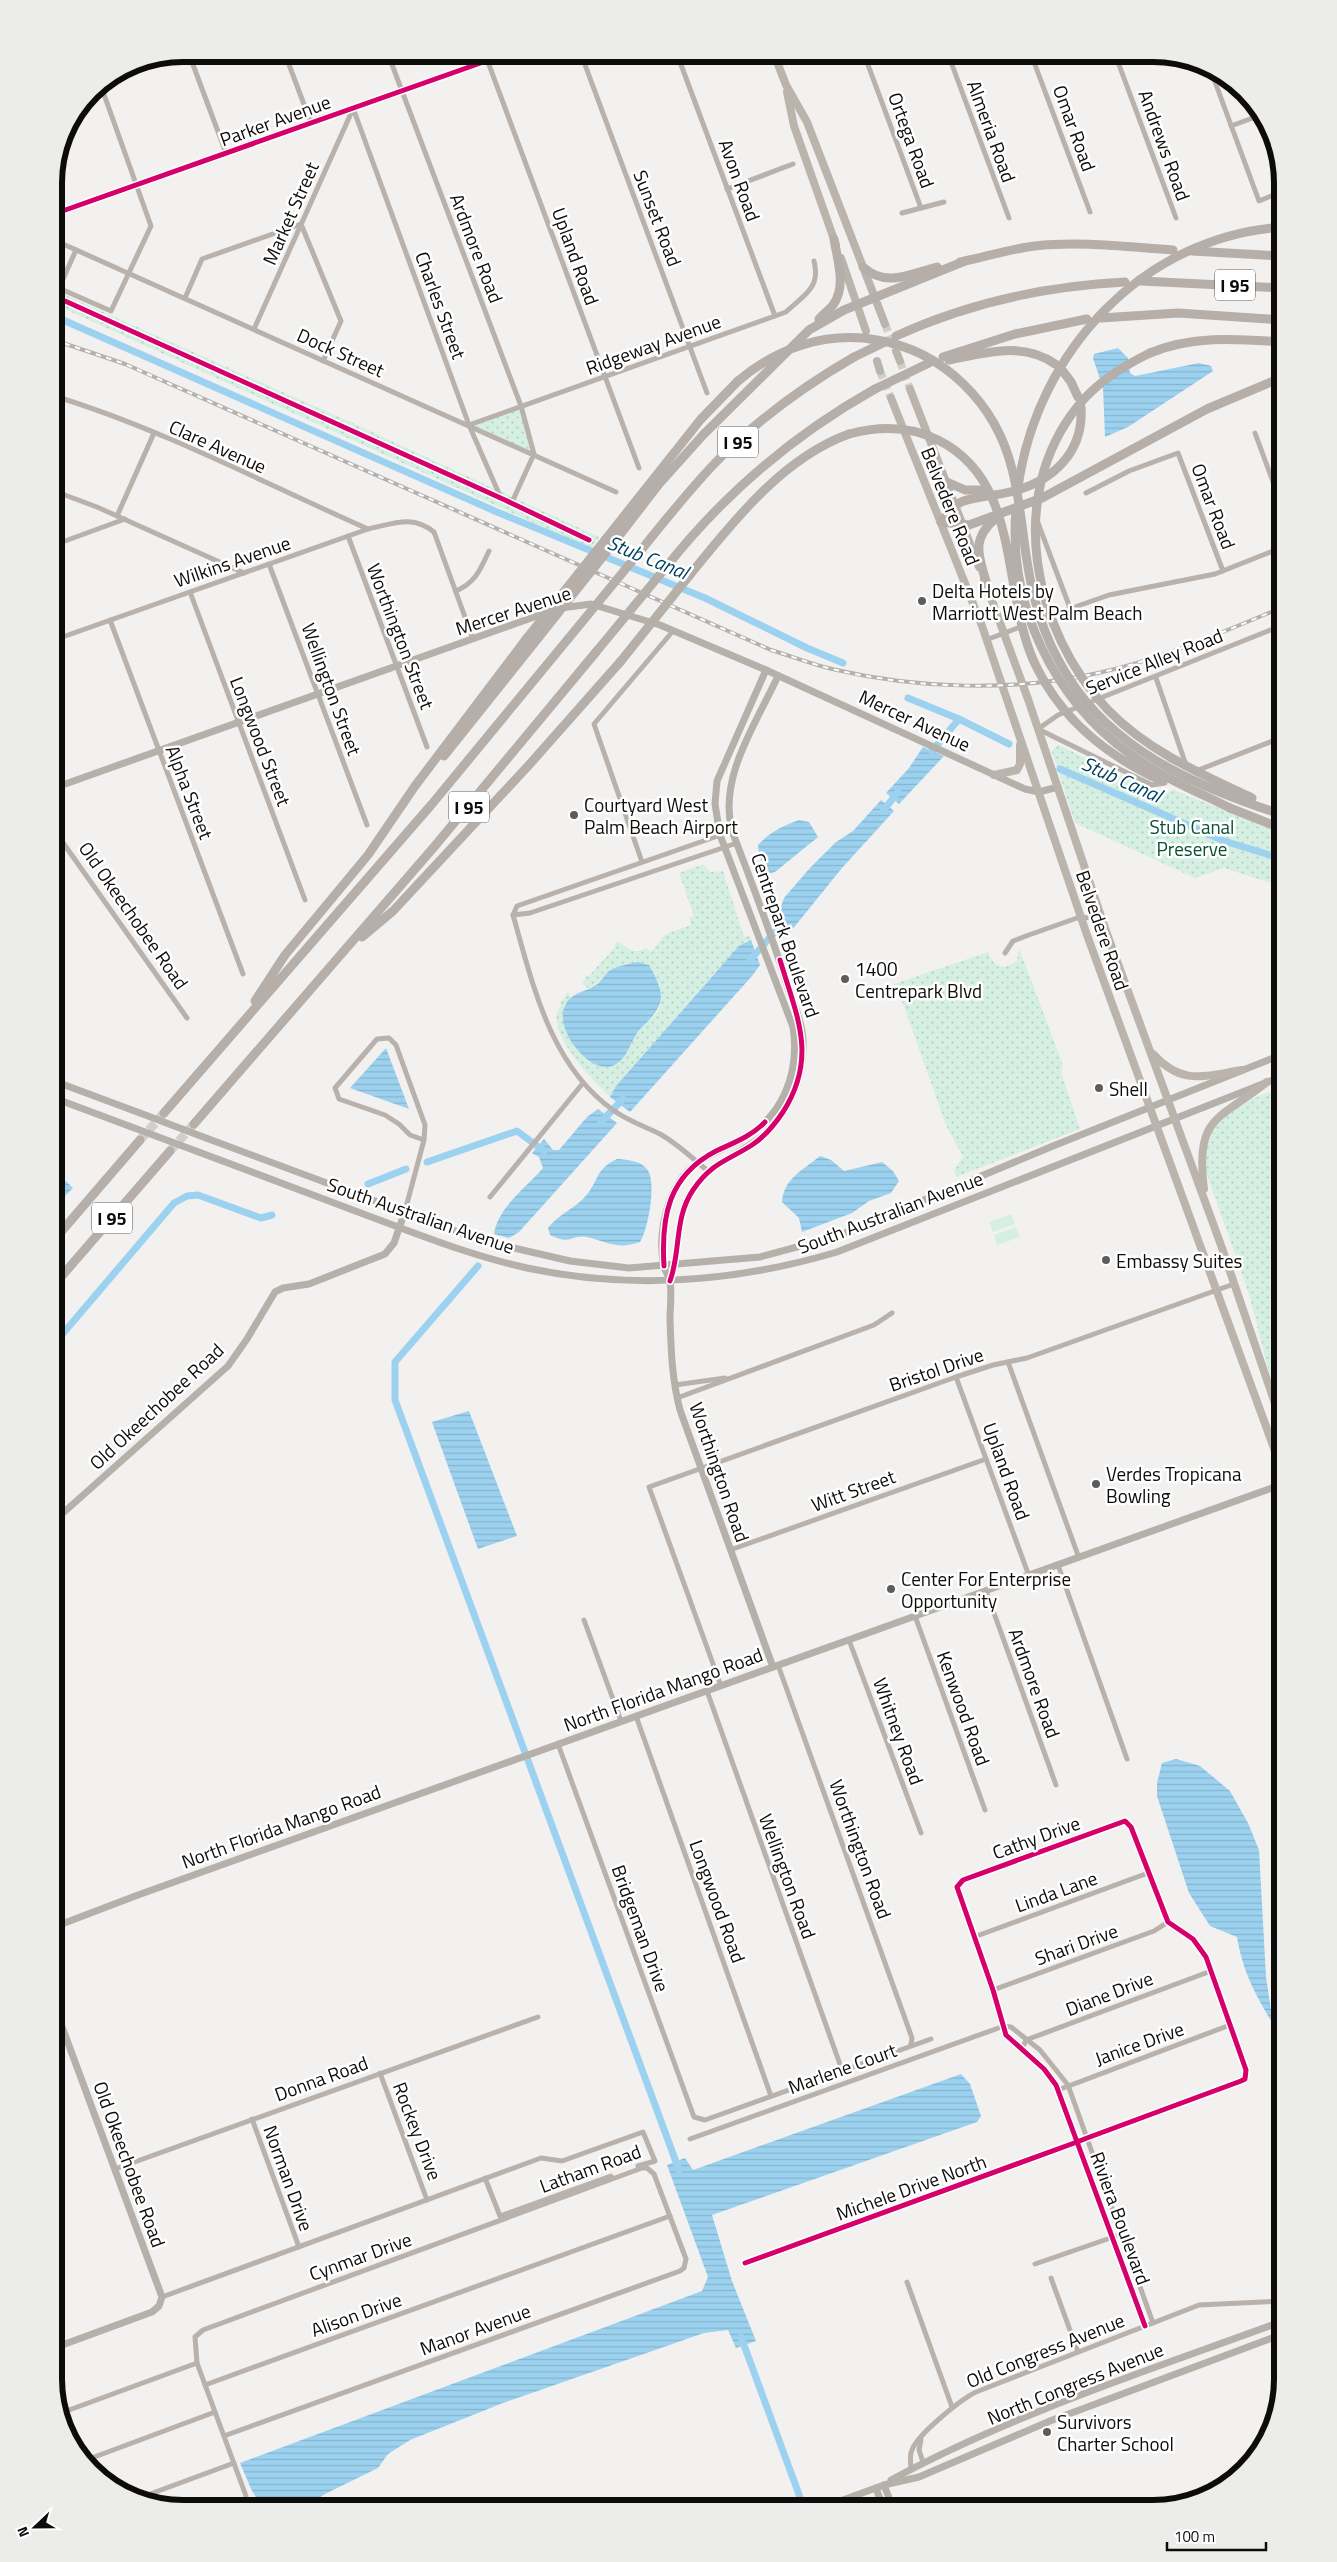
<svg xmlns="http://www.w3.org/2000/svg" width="1337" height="2562" viewBox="0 0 1337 2562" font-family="'Titillium Web',sans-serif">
<defs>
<pattern id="grass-dots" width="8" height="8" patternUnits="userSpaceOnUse" patternTransform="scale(1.25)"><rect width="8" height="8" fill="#d5f0e2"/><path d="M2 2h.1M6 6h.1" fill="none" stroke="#b6cdc1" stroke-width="1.8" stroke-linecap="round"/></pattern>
<pattern id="water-rules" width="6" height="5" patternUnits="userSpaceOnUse" patternTransform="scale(1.25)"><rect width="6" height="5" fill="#9cd2f0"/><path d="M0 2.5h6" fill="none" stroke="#85b3cc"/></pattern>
</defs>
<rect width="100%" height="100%" fill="#f2f1f0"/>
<g fill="url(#grass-dots)">
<path d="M54,290L359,426L599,537L591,549L54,304Z"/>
<path d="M521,406L534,454L469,425Z"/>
<path d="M1059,745L1155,792L1164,794L1174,790L1283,834V887L1224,868L1195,878L1075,823L1052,752L1053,749Z"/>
<path d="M703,864L710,872L723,871L744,937L750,936L751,940L745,942L718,969L616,1086L610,1097C594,1082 541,1029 561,1006L560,1003L568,992L571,997L563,1014L568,1036L622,1059L638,1030L657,1013L661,1004L609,971L594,986L587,988L583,984L586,975L588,977L615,947V943L619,942C629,949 633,955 646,948L651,952L666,934L691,925L689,918L694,916L679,873Z"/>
<path d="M1019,948L1063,1065L1061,1072L1080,1129L956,1177L954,1170L963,1157L946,1125L903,1004L894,984L988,952C993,966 1005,972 1017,960Z"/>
<path d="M1283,1087V1409L1267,1365L1249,1294L1205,1169L1207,1140L1215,1124L1240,1103Z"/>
</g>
<g fill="#d5f0e2">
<path d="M1011,1214L1015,1224L993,1232L989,1222Z"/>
<path d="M1016,1227L1020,1237L997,1245L994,1235Z"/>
</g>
<g fill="url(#water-rules)">
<path d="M1118,348L1128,358L1130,373L1135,376L1199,363L1211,366L1213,371L1128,427L1105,437L1103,388L1093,358L1094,354Z"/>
<path d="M923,747L944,756L899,804L886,793L909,768Z"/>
<path d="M881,800L894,811L842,868L787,936L779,940L771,918L779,913L784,898L809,869L836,842L853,831Z"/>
<path d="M799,820L809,822L818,837L775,872L767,874L759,855L758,845C770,832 783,826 799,820Z"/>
<path d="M751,940L760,965L752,976L630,1112L610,1097L616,1086L731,955L739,946Z"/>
<path d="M638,962L649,965C665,994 667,1004 642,1027C630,1038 629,1060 612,1066C589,1073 560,1034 563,1013C567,992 582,994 596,985C601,982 604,975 609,971C616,966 629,964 638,962Z"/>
<path d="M386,1048L409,1109L350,1088Z"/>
<path d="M598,1109L617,1123L519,1232L509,1238L494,1234C498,1207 526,1188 543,1168L539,1157L532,1153L544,1139L553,1150H559L587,1117Z"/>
<path d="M820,1156L831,1160L844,1171L882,1162L893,1171L899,1181L891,1193L869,1201L852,1213L802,1232L799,1218L782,1202C784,1178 802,1171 820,1156Z"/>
<path d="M617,1159C628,1160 638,1160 646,1168C658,1179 648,1230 640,1242C617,1250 608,1242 587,1237C571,1234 572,1246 550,1235L548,1228C557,1216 571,1210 582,1200C600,1183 592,1171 617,1159Z"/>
<path d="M54,1170L73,1188L64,1197L54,1192Z"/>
<path d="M469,1411L517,1536L478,1549L432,1422Z"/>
<path d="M1176,1759L1200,1766L1230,1791L1248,1823L1259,1850L1266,1977L1273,2024C1255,1994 1243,1972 1237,1937L1210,1926L1189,1893L1157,1796V1783L1162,1763Z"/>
<path d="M961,2074L970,2084L981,2116L977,2122L712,2215L732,2281L756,2341L736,2348L728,2330L704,2333L503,2403L410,2440L388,2454L378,2468L325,2494L303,2508H263L252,2491L240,2463L702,2291L708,2277L667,2165L685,2158L693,2170Z"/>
</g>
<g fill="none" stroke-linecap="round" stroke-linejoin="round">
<g stroke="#9cd2f0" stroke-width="7">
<path d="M54,316L497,512L705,598L807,648L843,663"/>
<path d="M908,698L959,719L1009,744"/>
<path d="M932,751L959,719"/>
<path d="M1060,769L1224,841L1283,859"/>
<path d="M883,811L898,792"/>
<path d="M750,960L781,925"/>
<path d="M601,1122L623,1099"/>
<path d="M427,1162L517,1131L544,1151"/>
<path d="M368,1184L406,1169"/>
<path d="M478,1266L395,1362V1400L679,2170"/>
<path d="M54,1344L174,1203L187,1196L198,1195L261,1218L272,1215"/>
<path d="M741,2337L804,2508"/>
</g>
<g stroke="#d0cfce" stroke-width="8" stroke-dasharray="8 4" stroke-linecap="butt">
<path d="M885,324L894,347"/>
<path d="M900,361L910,389"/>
<path d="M880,371L891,398"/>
</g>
<g stroke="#d0cfce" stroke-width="9" stroke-dasharray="9 4.5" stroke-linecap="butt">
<path d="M140,1140L164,1113"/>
<path d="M170,1151L193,1125"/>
</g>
<g stroke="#b8b1ac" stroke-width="5">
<path d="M189,54L226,153"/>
<path d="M285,54L311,123"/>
<path d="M485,54L639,468"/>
<path d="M581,54L707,393"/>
<path d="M677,54L775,316"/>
<path d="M864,54L921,208"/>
<path d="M948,54L1009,218"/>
<path d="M1031,54L1090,212"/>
<path d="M1115,54L1176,218"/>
<path d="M1211,71L1259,201L1283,191"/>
<path d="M353,108L469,425L500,496L505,500H513L534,454L521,406L388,54"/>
<path d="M1231,126L1258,116"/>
<path d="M727,189L793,164"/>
<path d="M902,213L944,202"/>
<path d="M54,240L616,492"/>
<path d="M54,286L111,311L151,226L101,86"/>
<path d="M59,288L76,250"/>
<path d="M185,298L202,259L301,224L341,321L323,361"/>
<path d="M254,329L353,109"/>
<path d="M54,396C160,428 266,484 368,529"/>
<path d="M469,425L786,312C804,295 821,288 814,261"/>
<path d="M1255,433L1283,509"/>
<path d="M54,491L97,507L244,573"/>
<path d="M1086,493L1129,471L1178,453L1223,571"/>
<path d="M117,516L154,433"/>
<path d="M1038,523L1070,608"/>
<path d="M348,536L427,747"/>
<path d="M54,545L125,519"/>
<path d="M269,564L367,825"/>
<path d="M456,591C476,582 480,570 489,551"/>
<path d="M190,592L305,900"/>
<path d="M110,620L243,974"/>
<path d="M1038,620L1109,595L1215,574L1283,547"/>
<path d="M54,640L368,529C393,524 412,514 434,532L473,639"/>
<path d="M986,640L1023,626"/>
<path d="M1156,678L1186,765"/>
<path d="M1196,771L1283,737"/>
<path d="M1165,783L1152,785L1038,729L1058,715L1283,625"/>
<path d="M54,830L187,1018"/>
<path d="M642,862L594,724L673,631"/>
<path d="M513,915L530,913L737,843"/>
<path d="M1005,953L1013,941L1026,936L1077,918L1102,917"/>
<path d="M708,1171C693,1159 678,1144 660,1134C644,1126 628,1121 613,1110C550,1065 533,985 513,915L517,906L732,831"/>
<path d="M490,1197L583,1083"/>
<path d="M405,1211L424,1140L425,1125L396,1045L389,1038L377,1039L335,1088L339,1099L385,1115L399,1124L410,1135L424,1140"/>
<path d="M1008,1362L1079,1558"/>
<path d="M956,1377L1029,1576"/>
<path d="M675,1385L725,1378"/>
<path d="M677,1398L874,1325L892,1313"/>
<path d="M730,1550L986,1459"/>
<path d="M1058,1565L1127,1759"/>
<path d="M986,1591L1056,1785"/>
<path d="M915,1616L985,1810"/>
<path d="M584,1620L621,1721"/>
<path d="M849,1640L921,1833"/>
<path d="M778,1665L912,2038L911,2044"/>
<path d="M721,1686L649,1487L956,1377L993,1365L1027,1358L1234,1284"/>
<path d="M707,1691L842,2070"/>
<path d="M636,1716L771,2096"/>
<path d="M558,1744L694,2117L705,2120L931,2039"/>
<path d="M974,1937L1148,1873"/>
<path d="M993,1990L1154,1931L1168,1922"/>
<path d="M1004,2026L1011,2027L1040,2050L1068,2085L1153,2323"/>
<path d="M1022,2049L1026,2040L1211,1971"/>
<path d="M380,2073L427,2200"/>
<path d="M1058,2090L1230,2025"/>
<path d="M252,2119L299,2247"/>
<path d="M690,2139L1004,2026"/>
<path d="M115,2169L538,2017"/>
<path d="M485,2178L500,2216L611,2176"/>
<path d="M745,2263L1077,2142L1087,2138L1241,2081L1245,2079L1246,2070L1206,1957L1193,1939L1168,1922L1131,1827L1125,1821L963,1880L957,1887L993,1990L1006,2035L1044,2069L1056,2085L1145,2326"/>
<path d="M1035,2264L1122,2234"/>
<path d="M1051,2278L1078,2352"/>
<path d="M907,2282L952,2407"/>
<path d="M162,2297L541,2158L562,2161L643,2132L655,2161L638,2166"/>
<path d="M205,2385L670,2216"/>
<path d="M61,2413L197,2363"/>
<path d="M224,2436L680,2271L684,2268L686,2259L654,2174L647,2168H642L203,2330L195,2337L197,2363L246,2496V2508"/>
<path d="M921,2440L919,2450L923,2462"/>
<path d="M89,2459L215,2412"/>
<path d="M911,2469C911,2463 909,2455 912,2450C918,2434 960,2400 976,2392L1199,2305L1283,2301"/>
<path d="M142,2497L234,2463"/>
</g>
<g stroke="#b6b0aa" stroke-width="7">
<path d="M54,214L506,54"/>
<path d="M561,608L591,604L660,625L766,670L1025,789L1039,792L1058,787"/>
<path d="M766,670L717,781L715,804L720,835L793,1027C800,1073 783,1117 741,1140C717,1152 694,1159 679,1182C664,1205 658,1240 664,1267C665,1271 669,1276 670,1281C672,1293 670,1307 670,1319C671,1350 672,1380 680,1410L773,1667"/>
<path d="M54,788L548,612"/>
<path d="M54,1081L140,1113"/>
<path d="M54,1098L129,1126"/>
<path d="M206,1138L480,1240L570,1261L629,1268L760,1257L838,1236L1053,1146L1283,1054"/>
<path d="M196,1151C252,1172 309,1193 366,1215C419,1235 472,1256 527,1268C631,1290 736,1282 837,1252L1283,1076"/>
<path d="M670,1281C680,1253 675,1223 689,1196C712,1155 750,1155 777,1121C796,1097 804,1069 803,1039C802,1022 794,1005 788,988C772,935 752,883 732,831C718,777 756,724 778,676"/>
<path d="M54,1521L228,1366L247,1339L275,1292L283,1288L309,1284L385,1254L394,1243L405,1211"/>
<path d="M54,1927L138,1895L1283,1484"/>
<path d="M54,2348L152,2312L159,2306L162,2297L54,2005"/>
<path d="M891,2480C1012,2414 1153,2369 1283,2321"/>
<path d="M884,2485L893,2508"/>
<path d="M876,2488L883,2508"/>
<path d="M821,2508L884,2485L919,2477L1050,2421L1283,2334"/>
</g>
<g stroke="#bab4ad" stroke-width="8">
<path d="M774,54L786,85L807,122L885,324"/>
<path d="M787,92L794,126L836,245"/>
<path d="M841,258L866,331"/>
<path d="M896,351L900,361"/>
<path d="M877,361L880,371"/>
<path d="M910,389L979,567"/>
<path d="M891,398L982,626L1087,935L1283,1473"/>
<path d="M984,579L1028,699L1106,931L1222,1248L1283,1427"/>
<path d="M994,775L1017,770L1020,764V745"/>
<path d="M1153,1054C1182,1086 1204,1076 1242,1070"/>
<path d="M1204,1189C1195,1117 1217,1121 1267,1082"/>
</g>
<g stroke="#b5aea9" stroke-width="9">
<path d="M1192,251L1283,256"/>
<path d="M960,262C985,257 1009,249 1035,246C1081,241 1127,247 1173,250"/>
<path d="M863,267C886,288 910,274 937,267"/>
<path d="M1141,281L1283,288"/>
<path d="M1101,318L1178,313L1283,320"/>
<path d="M819,319C823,314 829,310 833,305C847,286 837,259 834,239"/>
<path d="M896,336C968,303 1047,286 1125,282"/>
<path d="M1150,353C1193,335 1238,339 1283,342"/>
<path d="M943,357L1015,334L1087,319"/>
<path d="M949,360C985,353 1023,341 1055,364"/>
<path d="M1062,370L1071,382L1078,397"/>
<path d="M947,482L965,490H986"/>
<path d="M941,522L969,525L1042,498L1207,409L1283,377"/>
<path d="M941,522L953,507L961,502C977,496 994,496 1010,492C1052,482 1084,453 1081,407"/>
<path d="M605,540L701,419L738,381"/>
<path d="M612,545L659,484L703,435L809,330L844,310L965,261"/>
<path d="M642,549C666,519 690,489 717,461C757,420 804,386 854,357"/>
<path d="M667,566C725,493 793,435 875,389"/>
<path d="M689,576C732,523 782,458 849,434"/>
<path d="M987,585C979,556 970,540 996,518"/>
<path d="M444,756L539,637"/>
<path d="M1230,808L1283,829"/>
<path d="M362,937L393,911L529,765L621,661"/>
<path d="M255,1001L285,955L368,855L415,786L527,638"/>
<path d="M164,1113L432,804L568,639"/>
<path d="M194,1124L434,847L596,652"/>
<path d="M54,1240L140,1140"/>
<path d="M54,1285L170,1151"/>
</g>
<g stroke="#b6b1af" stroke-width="4">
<path id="rail" d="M54,340L125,364L771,650C791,656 811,664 832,669C918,689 1012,692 1098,673C1162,659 1223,632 1283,607"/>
</g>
<use href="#rail" stroke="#fff" stroke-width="2" stroke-dasharray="5.5" stroke-linecap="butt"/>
<g stroke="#b6b0aa" stroke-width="7">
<path d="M140,1113L206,1138"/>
<path d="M129,1126L196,1151"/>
</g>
<g stroke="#b5aea9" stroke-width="9">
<path d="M1150,353C1123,366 1097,382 1078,406C1005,496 1033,631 1108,710C1148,751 1201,774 1252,798"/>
<path d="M854,357L883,343"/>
<path d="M738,381C777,348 826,331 877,340C944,351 996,404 1012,469C1023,511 1023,555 1034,596C1042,630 1057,662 1077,690C1126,757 1206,790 1283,815"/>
<path d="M875,389L929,363"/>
<path d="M849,434C879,426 910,426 938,440C1025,483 999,596 1038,670C1065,723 1109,757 1162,781"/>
<path d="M1018,487C1037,351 1144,236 1283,227"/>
<path d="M1016,510C1008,604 1053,699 1130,754C1161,777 1196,791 1230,808"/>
<path d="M539,637L612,545"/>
<path d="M527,638L605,540"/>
<path d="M568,639L642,549"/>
<path d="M596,652L667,566"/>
<path d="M621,661L689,576"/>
</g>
<g stroke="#fff" stroke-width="8">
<g id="cycleway">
<path d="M54,214L506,54"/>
<path d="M54,296L505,500L589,540"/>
<path d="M664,1266C661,1217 668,1176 716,1151C733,1143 752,1136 765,1122"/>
<path d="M670,1281C681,1251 674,1218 693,1190C711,1163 727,1161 752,1145C764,1137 775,1124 783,1112C818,1057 797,1017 780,960"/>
<path d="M745,2263L1077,2142L1087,2138L1241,2081L1245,2079L1246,2070L1206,1957L1193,1939L1168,1922L1131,1827L1125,1821L963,1880L957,1887L993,1990L1006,2035L1044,2069L1056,2085L1145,2326"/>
</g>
</g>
<use href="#cycleway" stroke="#d6006c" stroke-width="5"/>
</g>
<g fill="#5d5c5b" stroke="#fff" stroke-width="2">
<circle cx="922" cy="601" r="5"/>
<circle cx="574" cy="815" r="5"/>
<circle cx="845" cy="979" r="5"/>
<circle cx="1099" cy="1088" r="5"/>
<circle cx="1106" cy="1260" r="5"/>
<circle cx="1096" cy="1484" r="5"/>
<circle cx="891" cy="1589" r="5"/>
<circle cx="1047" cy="2432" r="5"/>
</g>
<g text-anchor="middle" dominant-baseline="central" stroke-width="5" stroke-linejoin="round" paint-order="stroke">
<g fill="#fff" stroke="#565554" stroke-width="1">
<rect x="1215" y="269.5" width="40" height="31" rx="4"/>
<rect x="718" y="426.5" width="40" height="31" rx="4"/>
<rect x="449" y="791.5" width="40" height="31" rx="4"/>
<rect x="92" y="1202.5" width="40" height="31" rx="4"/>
</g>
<g font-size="18" font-weight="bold" fill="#0d0c0b">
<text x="1235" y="285">I 95</text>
<text x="738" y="442">I 95</text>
<text x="469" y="807">I 95</text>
<text x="112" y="1218">I 95</text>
</g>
<g font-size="19" fill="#0d0c0b" stroke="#fff">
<text transform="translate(275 120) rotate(-20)">Parker Avenue</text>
<text transform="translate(1075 128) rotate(70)">Omar Road</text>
<text transform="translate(992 131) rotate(70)">Almeria Road</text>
<text transform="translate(912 140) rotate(70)">Ortega Road</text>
<text transform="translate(1165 145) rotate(70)">Andrews Road</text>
<text transform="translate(740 180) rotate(70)">Avon Road</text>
<text transform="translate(290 213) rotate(-66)">Market Street</text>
<text transform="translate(658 218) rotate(69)">Sunset Road</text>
<text transform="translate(477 248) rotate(69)">Ardmore Road</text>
<text transform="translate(576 256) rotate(70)">Upland Road</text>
<text transform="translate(441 305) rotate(70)">Charles Street</text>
<text transform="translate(653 344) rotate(-20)">Ridgeway Avenue</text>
<text transform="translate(341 352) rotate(24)">Dock Street</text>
<text transform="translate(218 446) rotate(24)">Clare Avenue</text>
<text transform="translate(951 506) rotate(68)">Belvedere Road</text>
<text transform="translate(1214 506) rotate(69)">Omar Road</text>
<text transform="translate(232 561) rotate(-19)">Wilkins Avenue</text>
<text transform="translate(513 610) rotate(-18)">Mercer Avenue</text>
<text transform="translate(401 636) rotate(69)">Worthington Street</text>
<text transform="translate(1154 661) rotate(-22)">Service Alley Road</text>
<text transform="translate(332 689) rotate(70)">Wellington Street</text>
<text transform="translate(915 720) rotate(25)">Mercer Avenue</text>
<text transform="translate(261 741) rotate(69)">Longwood Street</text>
<text transform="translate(190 792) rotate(69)">Alpha Street</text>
<text transform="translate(134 915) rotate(55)">Old Okeechobee Road</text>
<text transform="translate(1103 930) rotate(71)">Belvedere Road</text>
<text transform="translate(786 935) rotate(71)">Centrepark Boulevard</text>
<text transform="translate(890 1212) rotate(-21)">South Australian Avenue</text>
<text transform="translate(421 1215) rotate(19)">South Australian Avenue</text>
<text transform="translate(936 1369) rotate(-19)">Bristol Drive</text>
<text transform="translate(156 1406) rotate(-43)">Old Okeechobee Road</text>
<text transform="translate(1007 1471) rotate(70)">Upland Road</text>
<text transform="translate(720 1472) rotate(71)">Worthington Road</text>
<text transform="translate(853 1490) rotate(-20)">Witt Street</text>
<text transform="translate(1035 1683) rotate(70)">Ardmore Road</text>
<text transform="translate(663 1689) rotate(-20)">North Florida Mango Road</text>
<text transform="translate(964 1708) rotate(70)">Kenwood Road</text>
<text transform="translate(899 1731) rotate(70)">Whitney Road</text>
<text transform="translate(281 1826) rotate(-20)">North Florida Mango Road</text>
<text transform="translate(1036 1837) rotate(-20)">Cathy Drive</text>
<text transform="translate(861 1849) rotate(70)">Worthington Road</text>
<text transform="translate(788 1876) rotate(70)">Wellington Road</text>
<text transform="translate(1056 1891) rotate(-20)">Linda Lane</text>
<text transform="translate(718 1901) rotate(70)">Longwood Road</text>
<text transform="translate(641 1928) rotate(70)">Bridgeman Drive</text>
<text transform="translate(1076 1944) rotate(-20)">Shari Drive</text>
<text transform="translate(1109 1993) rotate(-21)">Diane Drive</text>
<text transform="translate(1139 2043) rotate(-20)">Janice Drive</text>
<text transform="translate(842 2068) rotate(-20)">Marlene Court</text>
<text transform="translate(321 2078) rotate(-20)">Donna Road</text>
<text transform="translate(418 2131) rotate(69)">Rockey Drive</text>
<text transform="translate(130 2164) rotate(70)">Old Okeechobee Road</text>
<text transform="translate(590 2168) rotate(-20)">Latham Road</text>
<text transform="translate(289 2178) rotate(70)">Norman Drive</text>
<text transform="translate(911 2187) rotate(-20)">Michele Drive North</text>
<text transform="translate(1121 2218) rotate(70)">Riviera Boulevard</text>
<text transform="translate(360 2256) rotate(-20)">Cynmar Drive</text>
<text transform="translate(356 2314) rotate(-20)">Alison Drive</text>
<text transform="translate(475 2329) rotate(-20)">Manor Avenue</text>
<text transform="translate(1045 2350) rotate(-22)">Old Congress Avenue</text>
<text transform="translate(1075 2383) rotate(-22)">North Congress Avenue</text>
</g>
<g font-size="19" fill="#0d0c0b" stroke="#fff" text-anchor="start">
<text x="932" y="590">Delta Hotels by<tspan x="932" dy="22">Marriott West Palm Beach</tspan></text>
<text x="584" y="804">Courtyard West<tspan x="584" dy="22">Palm Beach Airport</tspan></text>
<text x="855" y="968">1400<tspan x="855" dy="22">Centrepark Blvd</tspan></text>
<text x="1109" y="1088">Shell</text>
<text x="1116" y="1260">Embassy Suites</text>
<text x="1106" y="1473">Verdes Tropicana<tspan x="1106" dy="22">Bowling</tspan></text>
<text x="901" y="1578">Center For Enterprise<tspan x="901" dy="22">Opportunity</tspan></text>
<text x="1057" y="2421">Survivors<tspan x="1057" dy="22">Charter School</tspan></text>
</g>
<g font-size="19" fill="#0a4e36" stroke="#fff">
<text x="1192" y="826">Stub Canal<tspan x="1192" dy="22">Preserve</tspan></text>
</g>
<g font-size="20" font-style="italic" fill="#00425f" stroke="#fff">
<text transform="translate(648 557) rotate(22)">Stub Canal</text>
<text transform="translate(1122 779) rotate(24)">Stub Canal</text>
</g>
</g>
<path d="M0 0H1337V2562H0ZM183 62H1153A121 121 0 0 1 1274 183V2379A121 121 0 0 1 1153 2500H183A121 121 0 0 1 62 2379V183A121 121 0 0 1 183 62Z" fill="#ececeb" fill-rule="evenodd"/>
<path fill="none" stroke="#0d0c0b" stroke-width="6" d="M183 62H1153A121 121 0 0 1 1274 183V2379A121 121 0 0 1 1153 2500H183A121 121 0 0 1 62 2379V183A121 121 0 0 1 183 62Z"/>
<g transform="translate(35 2527) rotate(248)" stroke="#ffffff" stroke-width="4" paint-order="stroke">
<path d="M0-4L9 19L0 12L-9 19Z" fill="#0d0c0b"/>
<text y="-8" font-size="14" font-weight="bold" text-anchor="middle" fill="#0d0c0b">N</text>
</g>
<path d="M1167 2542v8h99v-8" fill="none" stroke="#0d0c0b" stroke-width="2.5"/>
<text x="1174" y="2542" font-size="15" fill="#0d0c0b" stroke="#ffffff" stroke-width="4" paint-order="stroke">100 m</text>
</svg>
